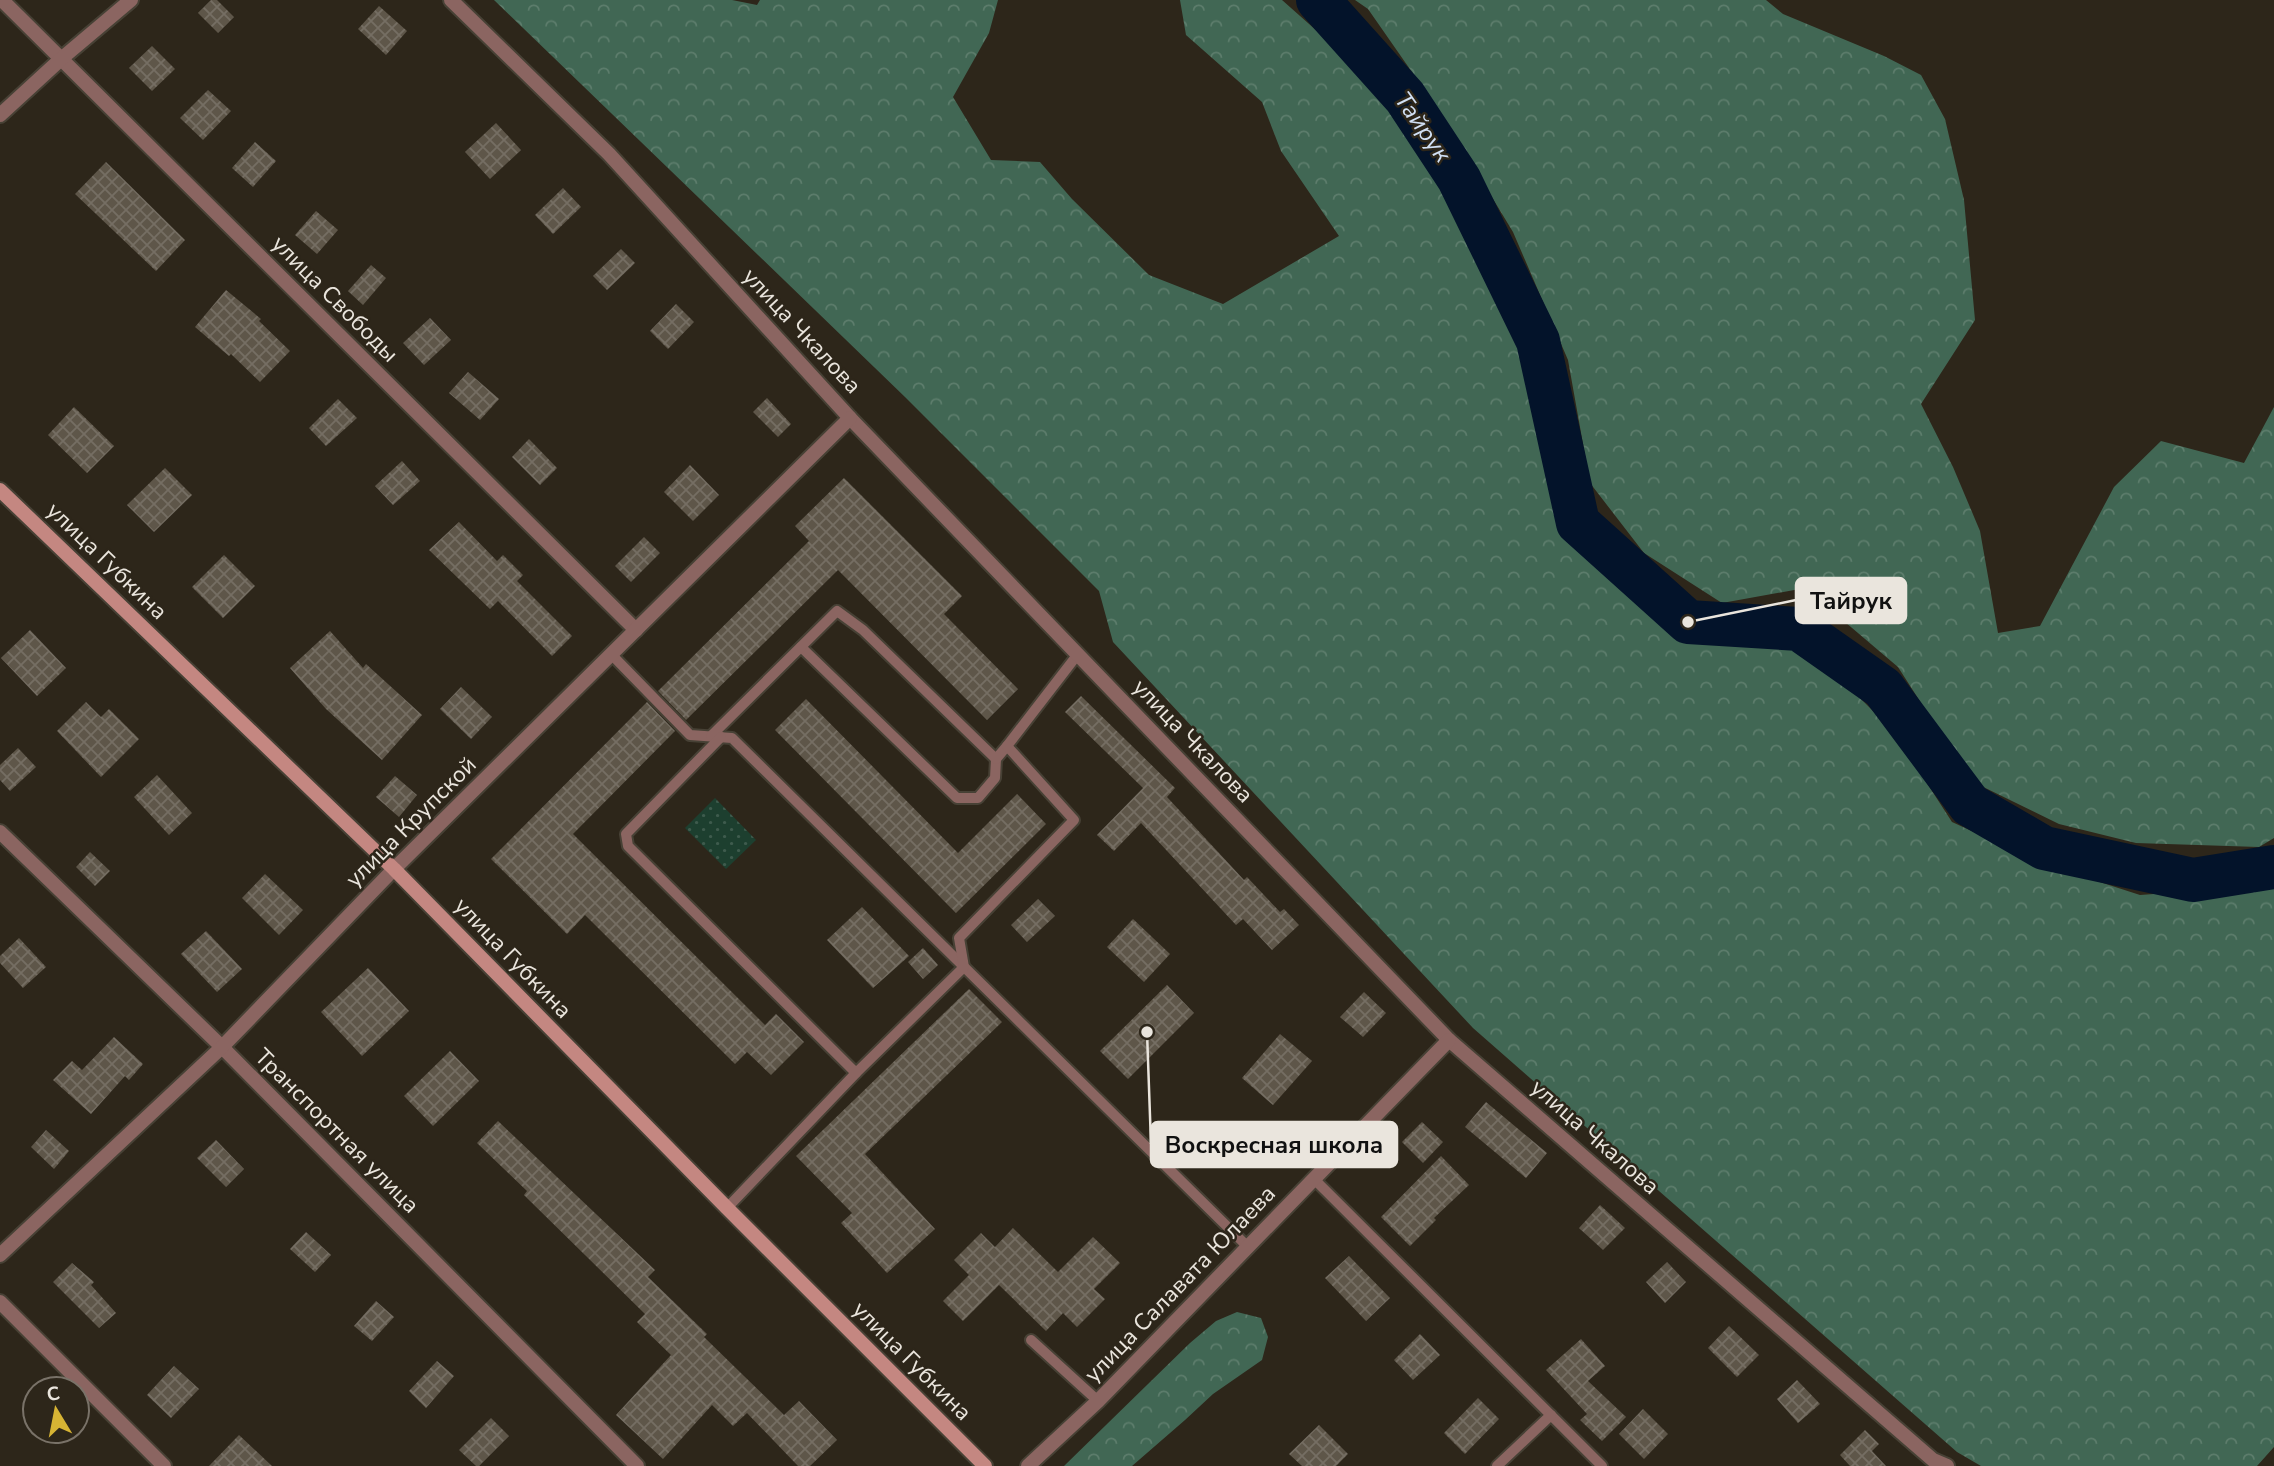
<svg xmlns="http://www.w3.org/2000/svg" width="2274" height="1466" viewBox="0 0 2274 1466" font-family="'Nunito Sans',sans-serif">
<defs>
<pattern id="grass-dots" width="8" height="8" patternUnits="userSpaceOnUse" patternTransform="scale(1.75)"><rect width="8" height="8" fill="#1d3f2f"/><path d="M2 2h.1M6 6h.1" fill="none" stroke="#3e5b4d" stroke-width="1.8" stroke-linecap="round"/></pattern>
<pattern id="forest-crowns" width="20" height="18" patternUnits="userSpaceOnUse" patternTransform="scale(1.75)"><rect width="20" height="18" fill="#416754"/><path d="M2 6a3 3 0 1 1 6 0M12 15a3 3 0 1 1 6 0" fill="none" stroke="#5d7d6c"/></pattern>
<pattern id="building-cross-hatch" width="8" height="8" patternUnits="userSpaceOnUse" patternTransform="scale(1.75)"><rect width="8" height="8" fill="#5e5649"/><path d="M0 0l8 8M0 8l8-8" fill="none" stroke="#756e63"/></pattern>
</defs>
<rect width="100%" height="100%" fill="#2d261a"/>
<path fill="url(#grass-dots)" d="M715,798L756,840L726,869L685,828Z"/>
<g fill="url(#forest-crowns)">
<path d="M494,0H732L757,5L760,0H998L989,33L953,97L991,160L1040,162L1072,199L1149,275L1223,304L1339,236L1281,151L1262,102L1186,35L1180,0H1282L1344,55L1410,128L1471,234L1523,346L1544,465L1566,525L1654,609L1713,641L1776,636L1848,686L1894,732L1952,822L2044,864L2140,895L2251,887L2274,880V1447L2257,1466H1981L1957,1452L1473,1028L1113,642L1099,591L905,397Z"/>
<path d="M1355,0H1766L1783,14L1884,56L1921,75L1945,119L1964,200L1975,320L1921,404L1953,467L1980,531L1998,633L2040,626L2114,487L2161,441L2244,463L2274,407V838L2259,847L2136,843L2059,824L1971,781L1898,667L1805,588L1722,603L1644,553L1590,483L1568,360L1513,232L1444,118L1368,9Z"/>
<path d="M1237,1312L1261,1318L1268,1337L1262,1360L1213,1394L1185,1420L1132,1466H1064L1190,1343L1216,1321Z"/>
</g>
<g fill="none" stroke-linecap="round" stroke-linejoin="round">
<path stroke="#03132a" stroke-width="44" d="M1318,0L1405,97L1459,179L1538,341L1578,523L1688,622L1799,629L1883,688L1970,805L2044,848L2193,880L2274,867"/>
</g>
<g fill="url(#building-cross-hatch)">
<path d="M211,0H217L234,17L218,33L198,13Z"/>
<path d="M379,6L407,31L386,55L358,29Z"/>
<path d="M152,46L175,69L152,91L129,68Z"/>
<path d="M208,90L231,111L203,140L180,118Z"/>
<path d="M496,123L521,150L490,179L465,152Z"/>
<path d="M255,142L276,161L253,187L232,168Z"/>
<path d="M106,162L185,240L156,271L75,194Z"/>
<path d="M563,188L581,207L553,234L535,215Z"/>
<path d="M316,211L338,230L317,254L295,235Z"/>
<path d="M621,249L635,263L607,290L593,276Z"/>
<path d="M371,265L386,278L363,305L348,291Z"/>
<path d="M226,290L261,319L259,321L290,351L260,382L231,354L229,356L195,327Z"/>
<path d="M676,304L694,322L668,349L650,331Z"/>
<path d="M430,318L451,340L424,365L403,343Z"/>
<path d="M468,372L499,399L480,420L449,393Z"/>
<path d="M767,398L791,424L778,437L753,412Z"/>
<path d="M338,399L357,418L326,446L309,428Z"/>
<path d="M74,407L114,446L87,473L48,435Z"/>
<path d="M529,439L557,468L540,485L512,457Z"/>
<path d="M402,461L420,481L393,505L375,486Z"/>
<path d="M690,465L719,495L693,521L664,492Z"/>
<path d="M165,468L192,495L154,532L127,505Z"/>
<path d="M844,478L962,596L944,614L1018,689L987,720L838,570L686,720L658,691L809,541L795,526Z"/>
<path d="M459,522L497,561L503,555L523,575L517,581L572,636L552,656L498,601L490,609L429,550Z"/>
<path d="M644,537L660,553L631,582L615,566Z"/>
<path d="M224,555L255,586L223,618L192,587Z"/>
<path d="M30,630L66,668L37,696L1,658Z"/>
<path d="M330,631L363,668L366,664L422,715L382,760L326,709L290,668Z"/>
<path d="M461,687L492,717L471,739L440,709Z"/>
<path d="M1081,696L1175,788L1167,797L1244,880L1247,877L1280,912L1284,909L1299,925L1272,950L1243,919L1236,925L1141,823L1114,851L1097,835L1143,788L1065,712Z"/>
<path d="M806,699L958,853L1017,794L1046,824L956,913L775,730Z"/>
<path d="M86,702L101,717L109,709L139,739L101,777L57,731Z"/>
<path d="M647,702L675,731L573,834L765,1025L776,1014L804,1042L771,1075L747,1052L735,1064L585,915L567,934L491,859Z"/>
<path d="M18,748L36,767L10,791L0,780V765Z"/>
<path d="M157,775L192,813L169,835L134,797Z"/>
<path d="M395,776L417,795L399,817L376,797Z"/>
<path d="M90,852L110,871L95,886L76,867Z"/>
<path d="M265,874L303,910L279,935L242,898Z"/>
<path d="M1038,899L1055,916L1027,942L1011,925Z"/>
<path d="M862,907L909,956L873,988L827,940Z"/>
<path d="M1133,919L1170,954L1144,982L1107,947Z"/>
<path d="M206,931L242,969L217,992L181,954Z"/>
<path d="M19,938L46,967L23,988L0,963V956Z"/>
<path d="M923,948L938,965L923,979L908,962Z"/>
<path d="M368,968L409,1011L362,1056L321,1012Z"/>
<path d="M1167,985L1194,1013L1128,1079L1100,1051Z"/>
<path d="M969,989L1002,1022L865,1154L935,1229L887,1273L841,1223L852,1213L796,1156Z"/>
<path d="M1364,992L1386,1013L1363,1037L1340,1017Z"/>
<path d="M1280,1034L1312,1061L1273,1105L1242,1078Z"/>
<path d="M114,1037L143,1064L129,1080L125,1076L91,1114L53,1080L72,1061L82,1070Z"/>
<path d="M450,1051L479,1081L433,1126L404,1096Z"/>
<path d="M1486,1102L1547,1153L1526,1178L1465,1127Z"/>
<path d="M498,1121L655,1270L648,1277L707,1334L704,1337L784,1415L799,1401L837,1440L810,1466H798L747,1413L733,1426L712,1405L663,1459L616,1415L671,1355L637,1322L645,1314L524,1195L527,1191L477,1143Z"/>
<path d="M1422,1122L1443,1142L1423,1163L1402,1142Z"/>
<path d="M46,1130L69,1151L54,1169L31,1147Z"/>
<path d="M216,1140L244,1169L226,1187L197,1158Z"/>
<path d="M1441,1156L1469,1185L1434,1218L1436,1220L1410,1246L1381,1217Z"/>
<path d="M1600,1205L1625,1228L1603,1250L1579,1228Z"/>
<path d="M1013,1228L1058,1272L1093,1237L1120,1263L1094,1289L1105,1299L1077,1327L1063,1313L1046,1331L999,1285L963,1321L943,1301L969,1275L954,1260L981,1233L995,1247Z"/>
<path d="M306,1232L331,1255L315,1272L290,1249Z"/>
<path d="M1349,1256L1390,1298L1366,1321L1325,1278Z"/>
<path d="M1667,1262L1686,1282L1665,1303L1646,1282Z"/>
<path d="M72,1263L94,1282L91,1285L116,1313L99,1328L53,1282Z"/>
<path d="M376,1301L394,1317L372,1341L354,1326Z"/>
<path d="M1729,1326L1759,1355L1737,1377L1708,1348Z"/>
<path d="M1420,1334L1440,1355L1413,1380L1394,1360Z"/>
<path d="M1581,1339L1605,1366L1588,1381L1626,1417L1602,1441L1580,1420L1587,1414L1546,1370Z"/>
<path d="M437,1361L454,1376L426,1408L409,1391Z"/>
<path d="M174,1366L199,1389L171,1418L147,1395Z"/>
<path d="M1797,1380L1820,1404L1798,1423L1777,1399Z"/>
<path d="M1478,1398L1499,1419L1465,1454L1444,1433Z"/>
<path d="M1643,1409L1668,1434L1644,1459L1619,1434Z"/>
<path d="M491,1418L509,1436L479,1466H476L459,1450Z"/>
<path d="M1319,1425L1348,1454L1336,1466H1302L1289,1454Z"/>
<path d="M1865,1430L1879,1444L1872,1451L1886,1466H1850L1840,1455Z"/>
<path d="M239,1435L272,1466H209Z"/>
</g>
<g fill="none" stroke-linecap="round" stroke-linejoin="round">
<g stroke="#474135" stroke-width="14">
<g id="lane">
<path d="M801,647L957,798H978L995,778L996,759"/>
<path d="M611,654L690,735L732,738L1248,1247"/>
<path d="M711,736L837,611L863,630L996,759L1007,746"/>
<path d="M721,737L626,834L628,846L856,1073"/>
<path d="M1314,1179L1602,1466"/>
<path d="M727,1208L856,1073L964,967L959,938L1074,820L1007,746L1078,654"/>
<path d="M1031,1340L1098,1401"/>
<path d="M1497,1466L1551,1415"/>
</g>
</g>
<g stroke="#474135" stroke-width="18">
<g id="street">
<path d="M2,0L636,630"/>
<path d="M451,0L609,154L850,418L1449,1040L1933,1460L1947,1466"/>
<path d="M0,115L61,59L131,0"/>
<path d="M0,832L222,1047L637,1466"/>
<path d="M0,1255L222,1047L394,869L850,418"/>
<path d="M0,1302L164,1466"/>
<path d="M1028,1466L1098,1401L1449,1040"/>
</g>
</g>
<g stroke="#474135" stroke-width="18">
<path id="secondary" d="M0,490L394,869L727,1208L985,1466"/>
</g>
<use href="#lane" stroke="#8b6561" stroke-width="10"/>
<use href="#street" stroke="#8b6561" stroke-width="14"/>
<use href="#secondary" stroke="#c48781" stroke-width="14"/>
</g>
<g text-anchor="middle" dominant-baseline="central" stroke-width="5" stroke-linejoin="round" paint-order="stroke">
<g font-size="23" fill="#eae5dd" stroke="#2d261a">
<text transform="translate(335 299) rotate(45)">улица Свободы</text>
<text transform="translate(802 331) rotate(47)">улица Чкалова</text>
<text transform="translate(107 561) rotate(44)">улица Губкина</text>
<text transform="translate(1193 741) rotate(46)">улица Чкалова</text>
<text transform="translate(411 822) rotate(-45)">улица Крупской</text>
<text transform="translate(513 958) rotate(46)">улица Губкина</text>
<text transform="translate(337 1131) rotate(45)">Транспортная улица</text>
<text transform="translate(1595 1137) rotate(41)">улица Чкалова</text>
<text transform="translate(1180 1284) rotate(-46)">улица Салавата Юлаева</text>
<text transform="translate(912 1361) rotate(45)">улица Губкина</text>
</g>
<g font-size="24" font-style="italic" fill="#d1e0f5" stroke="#2d261a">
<text transform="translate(1423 127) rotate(55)">Тайрук</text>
</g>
</g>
<path fill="none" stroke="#eae5dd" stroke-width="2.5" d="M1688 622L1796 600M1147 1032L1151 1144"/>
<g fill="#eae5dd" stroke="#2d261a" stroke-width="2.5">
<circle cx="1688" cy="622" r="7"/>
<circle cx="1147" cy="1032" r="7"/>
</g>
<g fill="#eae5dd" stroke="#eae5dd" stroke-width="2.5">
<rect x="1796" y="578" width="110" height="45" rx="7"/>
<rect x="1151" y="1122" width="246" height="45" rx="7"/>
</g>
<g font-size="24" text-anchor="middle" font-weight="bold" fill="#111">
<text x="1851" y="609">Тайрук</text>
<text x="1274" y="1153">Воскресная школа</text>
</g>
<g transform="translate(56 1410) rotate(350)"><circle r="33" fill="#2d261a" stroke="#797268" stroke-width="2"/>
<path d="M0-5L12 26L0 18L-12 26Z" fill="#d7b434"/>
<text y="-10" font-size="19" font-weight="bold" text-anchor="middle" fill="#eae5dd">С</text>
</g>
</svg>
